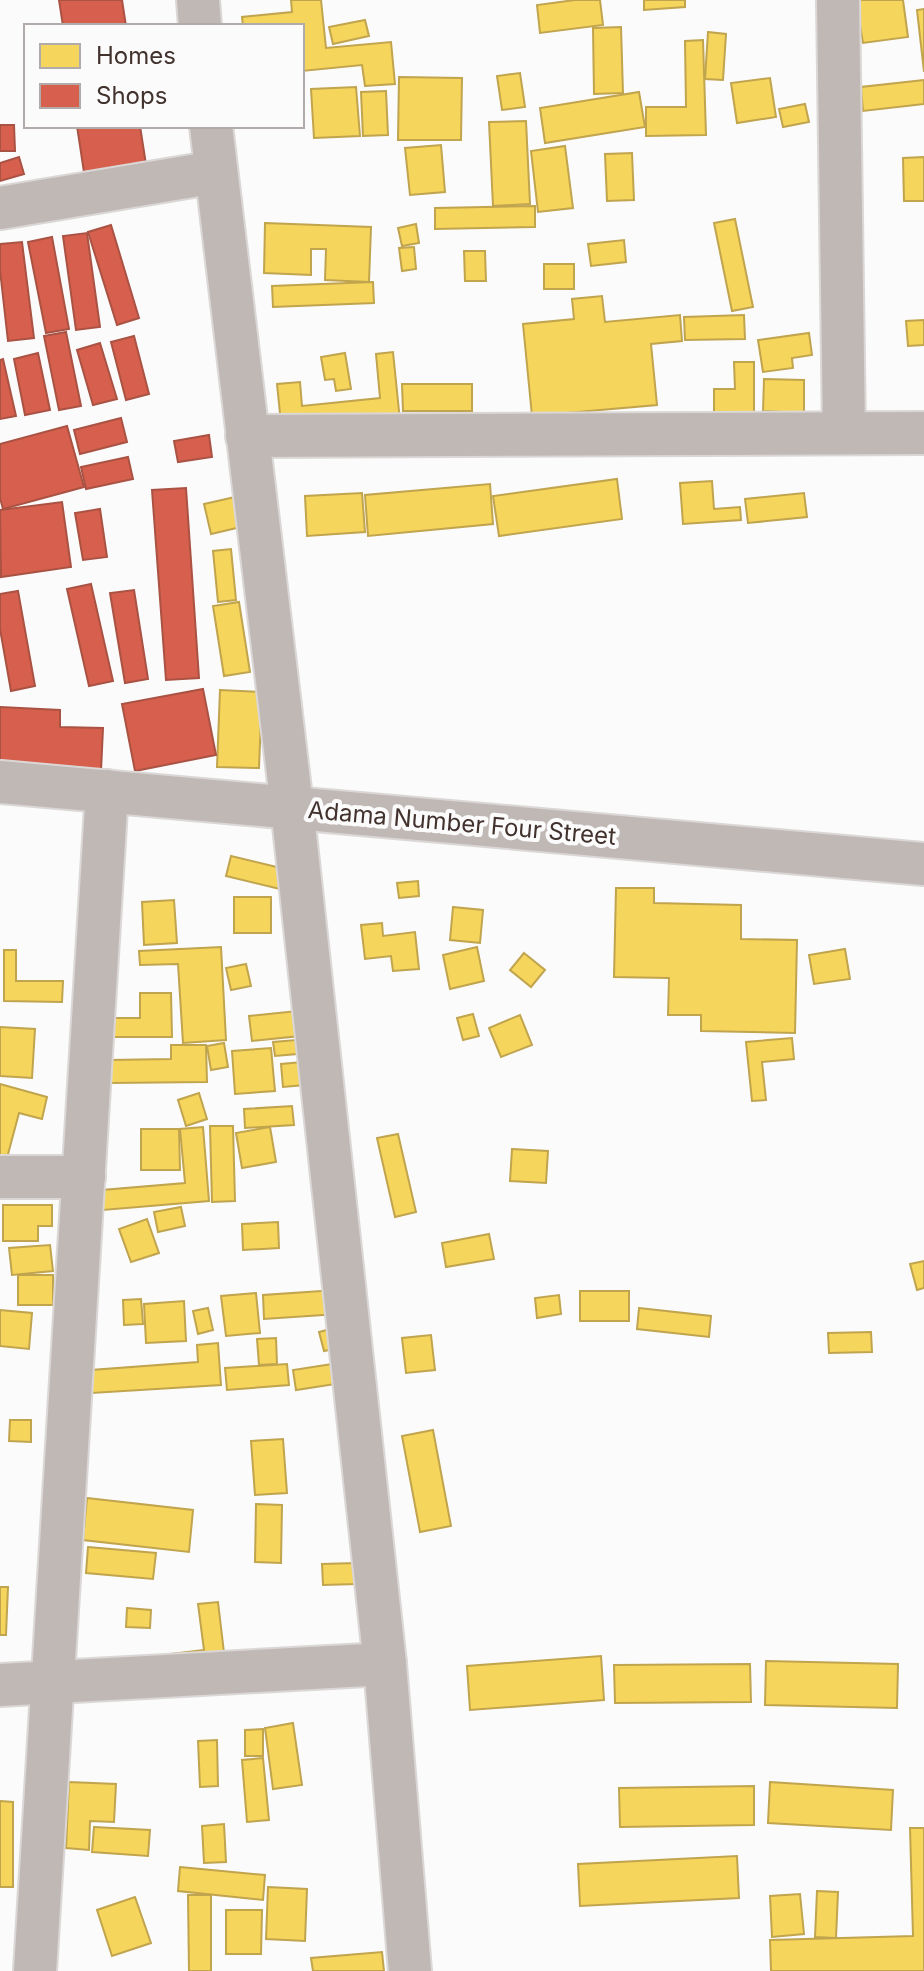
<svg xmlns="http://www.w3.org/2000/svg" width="924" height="1971" viewBox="0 0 924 1971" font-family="Inter,sans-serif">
<rect width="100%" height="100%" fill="#fbfbfb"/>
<g fill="#f6d55c" stroke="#c0a44e" stroke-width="2">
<path d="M291,0H321L326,48L391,42L395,84L365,86L362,65L302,71V26H243L242,17L292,12Z"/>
<path d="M575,0H600L603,25L540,33L537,5Z"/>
<path d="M644,0H685V7L644,10Z"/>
<path d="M856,0H903L908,37L863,43Z"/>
<path d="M924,9V72L917,10Z"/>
<path d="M365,20L369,36L333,44L329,27Z"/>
<path d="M621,27L623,93L594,94L593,28Z"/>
<path d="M708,32L726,34L723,80L705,79Z"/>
<path d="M703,40L706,135L646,136V107H686L685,41Z"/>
<path d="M520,73L525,107L502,110L497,76Z"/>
<path d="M399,77L462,78L461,140H398Z"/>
<path d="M770,78L776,117L737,123L731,83Z"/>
<path d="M924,80V104L863,111L861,87Z"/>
<path d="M356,87L360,136L314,138L311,89Z"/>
<path d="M386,91L388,135L363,136L361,92Z"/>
<path d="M639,92L645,127L545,143L540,108Z"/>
<path d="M805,104L809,122L783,127L779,109Z"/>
<path d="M526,121L530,204L493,206L489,122Z"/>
<path d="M441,145L445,192L410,195L405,148Z"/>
<path d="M565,146L573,208L538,212L531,151Z"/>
<path d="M632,153L634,200L607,201L605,154Z"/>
<path d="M924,157V201H904L903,158Z"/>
<path d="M535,206V227L435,229V208Z"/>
<path d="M735,219L753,307L732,311L714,223Z"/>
<path d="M265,223L371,227L369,282L325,280L326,249H311V275L264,273Z"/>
<path d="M416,224L419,243L402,246L398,228Z"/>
<path d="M624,240L626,262L591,266L588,244Z"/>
<path d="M414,247L416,269L402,271L399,248Z"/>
<path d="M464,251H485L486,281H465Z"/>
<rect x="544" y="264" width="30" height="25"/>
<path d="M373,282L374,303L273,307L272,286Z"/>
<path d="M602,296L605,322L680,315L682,341L651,344L657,405L532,416L523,324L574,319L572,299Z"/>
<path d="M744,315L745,339L685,340L684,317Z"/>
<path d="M924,320V345L908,346L906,321Z"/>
<path d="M809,333L812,355L792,358L793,368L763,372L758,340Z"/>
<path d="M393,352L400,421L282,433L277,384L300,382L302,406L380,398L376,354Z"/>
<path d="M345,353L351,389L336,391L334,379L325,380L321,357Z"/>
<path d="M734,362H754V412L714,413V389H735Z"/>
<path d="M764,379L804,380V413L763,411Z"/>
<path d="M402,384H472V411H403Z"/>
<path d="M617,479L622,519L499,536L493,496Z"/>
<path d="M712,481L714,509L740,507L741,520L683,524L680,483Z"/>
<path d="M490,484L493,524L368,536L365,495Z"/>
<path d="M362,493L365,532L307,536L305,496Z"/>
<path d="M804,493L807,517L748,523L745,499Z"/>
<path d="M235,497L241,527L211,534L204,504Z"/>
<path d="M231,549L236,600L218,602L213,551Z"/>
<path d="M239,602L250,672L224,676L213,606Z"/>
<path d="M220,690L262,692L259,768L217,767Z"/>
<path d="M231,856L285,869L280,889L226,876Z"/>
<path d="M418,881L419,896L399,898L397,883Z"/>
<path d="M616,888H654V903L741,905V939L797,940L795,1033L701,1031V1015H668L669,978L614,977Z"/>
<rect x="234" y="897" width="37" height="36"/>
<path d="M174,900L177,943L144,945L142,902Z"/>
<path d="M453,907L483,910L480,943L450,940Z"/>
<path d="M382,923L383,936L415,932L419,969L393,971L391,956L365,959L361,925Z"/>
<path d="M221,947L226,1040L183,1043L178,964L140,965L139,951Z"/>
<path d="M477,947L484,981L450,989L443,955Z"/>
<path d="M845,949L850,979L814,984L809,955Z"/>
<path d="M4,950H16V981H63L62,1002L4,1001Z"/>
<path d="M524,953L545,970L531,987L510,970Z"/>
<path d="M246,964L251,986L231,990L226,968Z"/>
<path d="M140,993H171L172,1037H109V1018H140Z"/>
<path d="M297,1011L300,1036L252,1041L249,1016Z"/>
<path d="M473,1014L479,1036L463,1040L457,1018Z"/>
<path d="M520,1015L532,1045L501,1057L489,1028Z"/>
<path d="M0,1027L35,1029L32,1078L0,1076Z"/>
<path d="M792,1038L794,1059L762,1062L766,1100L752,1101L746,1042Z"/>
<path d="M296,1040L297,1054L275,1056L273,1042Z"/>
<path d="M224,1043L228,1067L211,1070L207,1046Z"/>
<path d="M171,1045H206L207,1082L110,1083L109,1060L171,1059Z"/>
<path d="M271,1048L275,1091L235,1094L232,1051Z"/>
<path d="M302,1062L305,1085L283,1087L281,1064Z"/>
<path d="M0,1084L47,1097L42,1119L19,1113L3,1173L0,1172Z"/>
<path d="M199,1093L207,1119L186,1126L178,1100Z"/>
<path d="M292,1106L294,1125L245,1128L244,1109Z"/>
<path d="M210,1126H233L235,1201L212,1202Z"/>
<path d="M203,1127L209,1201L103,1210L102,1190L185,1183L180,1129Z"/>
<path d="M270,1127L276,1162L242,1168L236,1133Z"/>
<path d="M141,1129H179L180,1170H141Z"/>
<path d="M398,1134L416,1212L395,1217L377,1138Z"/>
<path d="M512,1149L548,1151L546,1183L510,1181Z"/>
<path d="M3,1205H52V1226H38V1241H3Z"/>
<path d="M181,1207L185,1226L158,1232L154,1212Z"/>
<path d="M147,1219L159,1253L131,1262L119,1229Z"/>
<path d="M278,1222L279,1248L243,1250L242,1224Z"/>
<path d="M489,1234L494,1259L446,1267L442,1243Z"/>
<path d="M50,1245L53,1271L12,1275L9,1248Z"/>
<path d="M924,1261V1288L917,1290L910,1264Z"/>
<rect x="18" y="1275" width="35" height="30"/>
<path d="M336,1290L338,1314L264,1319L263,1295Z"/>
<rect x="580" y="1291" width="49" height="30"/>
<path d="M256,1293L260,1333L226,1336L221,1296Z"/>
<path d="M559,1295L561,1314L537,1318L535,1298Z"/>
<path d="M141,1299L143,1324L124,1325L123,1300Z"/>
<path d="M184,1301L186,1341L146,1343L144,1304Z"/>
<path d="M208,1308L213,1330L198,1334L193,1311Z"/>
<path d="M639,1308L711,1316L709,1337L637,1329Z"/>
<path d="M0,1310L32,1313L29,1349L0,1346Z"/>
<path d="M334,1328L339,1348L324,1351L319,1332Z"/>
<path d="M871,1332L872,1352L829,1353L828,1333Z"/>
<path d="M431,1335L435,1370L406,1373L402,1338Z"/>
<path d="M276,1338L277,1364L259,1365L257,1339Z"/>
<path d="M218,1343L221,1385L92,1393L91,1370L198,1362L197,1345Z"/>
<path d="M339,1363L342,1383L296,1390L293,1370Z"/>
<path d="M287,1364L289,1385L227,1390L225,1368Z"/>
<path d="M10,1420H31V1442L9,1441Z"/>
<path d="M433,1430L451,1526L420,1532L402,1436Z"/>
<path d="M283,1439L287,1493L255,1495L251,1441Z"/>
<path d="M87,1498L193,1510L189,1552L83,1540Z"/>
<path d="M256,1504L282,1505L281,1563L255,1562Z"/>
<path d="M88,1547L156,1553L153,1579L86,1573Z"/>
<path d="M356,1563L357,1584L323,1585L322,1564Z"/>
<path d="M0,1587H8L6,1635H0Z"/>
<path d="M218,1602L227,1678L145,1657L204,1650L198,1604Z"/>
<path d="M127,1608L151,1610L150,1628L126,1627Z"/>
<path d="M601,1656L604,1700L470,1710L467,1666Z"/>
<path d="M766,1661L898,1664L897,1708L765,1705Z"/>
<path d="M750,1664L751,1702L615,1703L614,1665Z"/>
<path d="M293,1723L302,1785L273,1789L265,1728Z"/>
<path d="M263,1729V1756H245V1730Z"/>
<path d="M217,1740L218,1786L200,1787L198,1741Z"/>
<path d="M263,1758L269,1820L247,1822L242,1760Z"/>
<path d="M69,1782L116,1784L114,1822L90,1821L89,1850L66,1848Z"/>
<path d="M770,1782L893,1790L891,1830L768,1823Z"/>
<path d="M754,1786V1825L620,1827L619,1788Z"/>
<path d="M0,1801L13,1802V1887H0Z"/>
<path d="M224,1824L226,1862L204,1863L202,1826Z"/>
<path d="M94,1827L150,1830L148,1856L92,1852Z"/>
<path d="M910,1828H924V1971H771L770,1940L913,1936Z"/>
<path d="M737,1856L739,1898L580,1906L578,1864Z"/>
<path d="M180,1867L265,1875L263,1900L178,1891Z"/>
<path d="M268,1887L307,1889L305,1941L266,1939Z"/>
<path d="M817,1891L838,1892L836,1938L815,1937Z"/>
<path d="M800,1894L804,1934L772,1937L770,1896Z"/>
<path d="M188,1895H211V1971H189Z"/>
<path d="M135,1897L151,1943L112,1956L97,1910Z"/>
<path d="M226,1910H262L261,1954H226Z"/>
<path d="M382,1952L384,1971H313L311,1958Z"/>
</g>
<g fill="#d6604d" stroke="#aa5243" stroke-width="2">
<path d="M59,0H122L126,26H63Z"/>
<path d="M0,125H14L15,151H0Z"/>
<path d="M77,126H140L147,171L85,179Z"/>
<path d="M19,157L24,174L0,181V163Z"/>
<path d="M111,225L139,318L117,325L88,232Z"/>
<path d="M87,233L100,327L76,330L63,236Z"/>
<path d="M52,237L69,329L46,333L28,242Z"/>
<path d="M22,242L34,338L8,341L0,270V244Z"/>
<path d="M66,332L81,406L59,410L44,336Z"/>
<path d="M134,336L149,394L126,400L111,342Z"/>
<path d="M100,343L117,399L93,405L77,350Z"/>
<path d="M38,353L50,410L25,415L14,359Z"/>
<path d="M3,359L16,416L0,419V360Z"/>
<path d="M121,418L127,442L80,454L74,430Z"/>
<path d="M67,426L84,487L3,509L0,498V444Z"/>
<path d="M209,435L212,457L178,462L174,441Z"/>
<path d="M128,457L133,479L86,489L81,467Z"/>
<path d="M186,488L199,678L166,680L152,490Z"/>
<path d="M62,502L71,567L1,577L0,510Z"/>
<path d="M100,509L107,557L83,560L75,513Z"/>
<path d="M91,584L113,681L89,686L67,589Z"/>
<path d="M134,590L148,679L125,683L110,593Z"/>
<path d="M18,591L35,686L11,691L0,629V594Z"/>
<path d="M203,689L216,755L135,771L122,704Z"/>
<path d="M0,707L60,710V727L103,728L101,771L0,766Z"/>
</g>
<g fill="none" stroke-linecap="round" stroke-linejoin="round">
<g stroke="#dad7d6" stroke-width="46">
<g id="minor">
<path d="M198,0L200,26"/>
<path d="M838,0L844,433"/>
<path d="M211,126L292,807L385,1664L410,1971"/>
<path d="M0,208L216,172"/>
<path d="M247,436L924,433"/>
<path d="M0,782L924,864"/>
<path d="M0,1177H84"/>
<path d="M0,1685L385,1664"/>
<path d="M35,1971L107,791"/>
</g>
</g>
<use href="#minor" stroke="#c0b8b5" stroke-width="42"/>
</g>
<g text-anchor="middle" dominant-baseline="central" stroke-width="8" stroke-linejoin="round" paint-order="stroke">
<g font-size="24" fill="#42322d" stroke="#fbfbfb">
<text transform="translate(462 823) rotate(5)">Adama Number Four Street</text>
</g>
</g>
<rect x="24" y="24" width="280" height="104" fill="#fbfbfb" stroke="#b1aba9" stroke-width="2"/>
<rect x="40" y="44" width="40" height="24" fill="#f6d55c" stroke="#b1aba9" stroke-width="2"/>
<text x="96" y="64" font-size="24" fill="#42322d">Homes</text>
<rect x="40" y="84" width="40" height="24" fill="#d6604d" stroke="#b1aba9" stroke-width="2"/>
<text x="96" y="104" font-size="24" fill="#42322d">Shops</text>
</svg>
